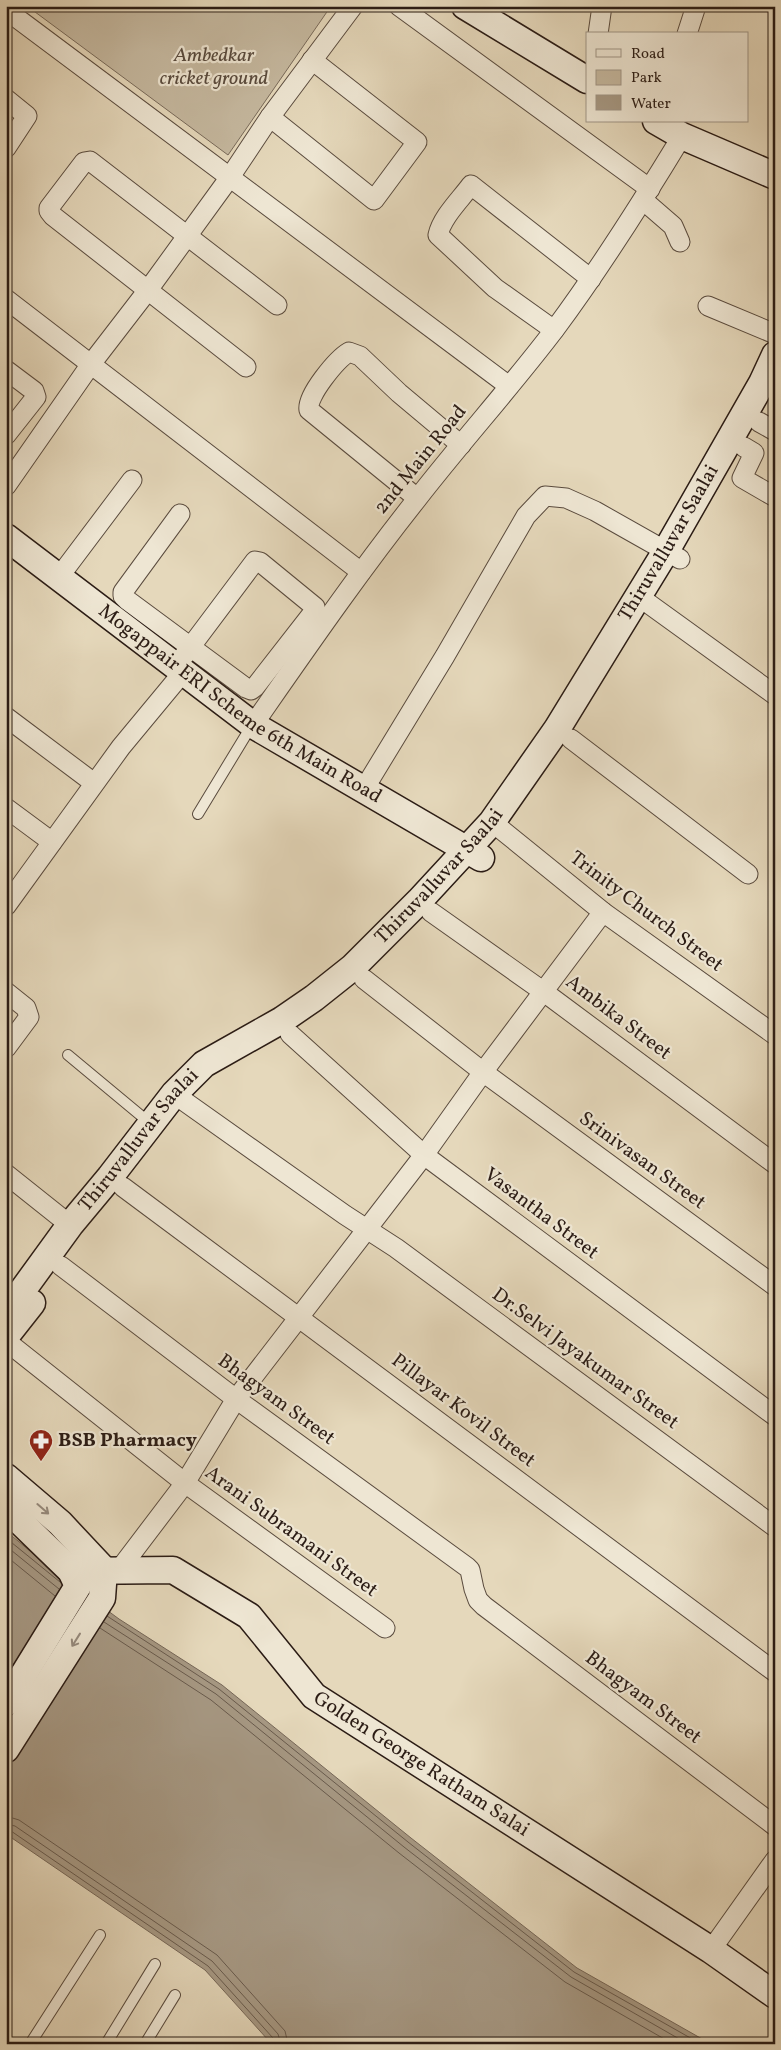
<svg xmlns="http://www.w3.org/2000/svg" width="781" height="2050" viewBox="0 0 781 2050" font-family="Vollkorn,serif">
<rect width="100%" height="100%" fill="#e5d8bb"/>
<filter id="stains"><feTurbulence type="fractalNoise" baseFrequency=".004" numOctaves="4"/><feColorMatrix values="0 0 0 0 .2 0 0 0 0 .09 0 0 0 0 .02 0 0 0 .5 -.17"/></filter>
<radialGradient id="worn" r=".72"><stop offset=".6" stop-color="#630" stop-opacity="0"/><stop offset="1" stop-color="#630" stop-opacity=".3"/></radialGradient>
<path fill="#c5b89f" stroke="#786a5a" d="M27,6H331L228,155Z"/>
<path fill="#a69883" stroke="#756657" d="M6,1531L54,1571L119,1619L222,1685L411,1838L577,1968L711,2044H273L269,2041L205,1970L6,1834Z"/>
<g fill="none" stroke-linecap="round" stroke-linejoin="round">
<g stroke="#685a4c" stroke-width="1">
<path d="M6,1538L60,1582"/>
<path d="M6,1546L59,1589"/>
<path d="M6,1556L55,1596"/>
<path d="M107,1616L219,1689L408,1842L574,1972L701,2044"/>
<path d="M104,1622L216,1694L404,1847L571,1977L688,2044"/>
<path d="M100,1628L211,1700L399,1853L565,1982L673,2044"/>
<path d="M6,1816L19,1820L217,1955L285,2031L288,2044"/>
<path d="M6,1824L15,1826L212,1961L278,2034L281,2044"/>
<path d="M6,1830L11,1831L208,1966L273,2038L275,2044"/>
</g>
<g stroke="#5a4b3e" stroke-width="12">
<g id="lane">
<path d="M198,814L252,725"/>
<path d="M68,1055L151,1124"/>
<path d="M30,2044L100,1935"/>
<path d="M106,2044L155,1964"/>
<path d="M145,2044L175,1995"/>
</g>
</g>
<g stroke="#5a4b3e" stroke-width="21">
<g id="street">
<path d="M399,6L650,189"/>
<path d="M6,10L509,386"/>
<path d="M598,34L602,6"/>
<path d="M687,34L696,6"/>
<path d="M6,99L27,116L6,148"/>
<path d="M270,117L374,200L417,142L312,60"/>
<path d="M643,200L673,226L680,242"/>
<path d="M6,299L361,572"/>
<path d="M708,306L775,334"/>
<path d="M554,330L495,288L438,235C442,217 460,200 471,185L591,279"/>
<path d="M246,367L53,216L49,211V208L84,162L90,161L277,305"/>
<path d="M6,370L34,391L36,397L6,435"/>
<path d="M759,422L775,431"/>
<path d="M744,447L754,453L742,478L775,497"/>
<path d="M6,486L91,364L148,290L230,177L270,117L353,6"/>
<path d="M417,498L309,410C306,396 337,359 349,352L360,356L399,393L461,445"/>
<path d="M59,577L132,480"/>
<path d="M638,596L775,695"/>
<path d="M177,665L255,561L260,562L315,607V610L255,687L251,690L246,688L127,600L123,596V592L180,514"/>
<path d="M6,717L94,783"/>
<path d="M253,725C306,649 359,572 417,499C462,441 511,387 555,329C601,267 642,202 682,136"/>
<path d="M571,739L748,874"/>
<path d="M364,789L445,656L526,516L545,496L566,498L595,511L680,559"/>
<path d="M6,808L52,842"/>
<path d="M492,822L603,912L775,1035"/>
<path d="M6,906L121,747L184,671"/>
<path d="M431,912L544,992L775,1164"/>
<path d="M364,979L483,1072L775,1286"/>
<path d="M6,992L26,1008L29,1017L6,1048"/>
<path d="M290,1034L424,1155L775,1416"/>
<path d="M174,1094L345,1215L396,1248L775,1527"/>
<path d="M6,1174L70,1225"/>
<path d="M123,1187L775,1672"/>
<path d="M61,1266L236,1399L467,1567L470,1570L474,1589L478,1600L484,1606L775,1826"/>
<path d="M6,1341L185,1483L385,1628"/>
<path d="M119,1570L185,1483L236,1399L424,1155L483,1072L603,912"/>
<path d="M711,1950L775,1860"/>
</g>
</g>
<g stroke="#2b1c15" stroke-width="29">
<g id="secondary">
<path d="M465,6L587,80"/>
<path d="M656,121L682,136L775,176"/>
<path id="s1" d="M6,537L253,725L481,858"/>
<path id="s2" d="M6,1313L70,1225L110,1177L174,1094L204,1064L282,1020L314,998L353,967L419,901L492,822L557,729L666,551L762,383L775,355"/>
<path d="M6,1336L32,1303"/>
<path d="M6,1477L60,1523L104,1570L102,1598L6,1749"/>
<path d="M6,1508L71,1571L78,1586L6,1703"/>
<path id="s3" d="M71,1571L173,1570L249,1616L314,1696L711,1950L775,1995"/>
</g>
</g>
<use href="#lane" stroke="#eee6d3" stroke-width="10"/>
<use href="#street" stroke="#eee6d3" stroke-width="19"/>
<use href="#secondary" stroke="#eee6d3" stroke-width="26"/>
</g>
<defs><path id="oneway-shaft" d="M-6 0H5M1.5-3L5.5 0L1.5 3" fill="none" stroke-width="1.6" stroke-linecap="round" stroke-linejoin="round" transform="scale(1.25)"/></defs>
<g stroke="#968b7e">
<use href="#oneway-shaft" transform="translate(43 1509) rotate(41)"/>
<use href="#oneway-shaft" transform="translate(76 1640) rotate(122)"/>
</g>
<defs>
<g id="pharmacy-pin" transform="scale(1.25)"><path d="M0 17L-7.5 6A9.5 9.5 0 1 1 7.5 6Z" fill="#8f2418" stroke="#eee6d3"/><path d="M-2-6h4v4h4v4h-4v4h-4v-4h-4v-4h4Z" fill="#fff"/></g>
</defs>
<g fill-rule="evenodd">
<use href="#pharmacy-pin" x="41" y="1441"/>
</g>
<g text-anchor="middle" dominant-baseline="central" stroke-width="4.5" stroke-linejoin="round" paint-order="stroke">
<g font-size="20" font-style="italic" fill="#594b3e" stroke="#eee6d3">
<text x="214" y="56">Ambedkar<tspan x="214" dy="23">cricket ground</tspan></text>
</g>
<g font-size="20" fill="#2b1c15" stroke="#eee6d3">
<text transform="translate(421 460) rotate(-51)">2nd Main Road</text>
<text stroke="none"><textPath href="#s2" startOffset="1028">Thiruvalluvar Saalai</textPath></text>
<text stroke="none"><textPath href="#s1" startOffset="288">Mogappair ERI Scheme 6th Main Road</textPath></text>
<text stroke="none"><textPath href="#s2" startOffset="622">Thiruvalluvar Saalai</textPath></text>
<text transform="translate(646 912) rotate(37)">Trinity Church Street</text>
<text transform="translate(618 1018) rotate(37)">Ambika Street</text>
<text stroke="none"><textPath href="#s2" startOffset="218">Thiruvalluvar Saalai</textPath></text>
<text transform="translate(642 1161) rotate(36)">Srinivasan Street</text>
<text transform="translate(541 1214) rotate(37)">Vasantha Street</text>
<text transform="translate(585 1359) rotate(36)">Dr.Selvi Jayakumar Street</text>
<text transform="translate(276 1400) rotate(36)">Bhagyam Street</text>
<text transform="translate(463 1411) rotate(37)">Pillayar Kovil Street</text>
<text transform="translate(291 1532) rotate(36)">Arani Subramani Street</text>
<text transform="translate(643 1698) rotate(37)">Bhagyam Street</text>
<text stroke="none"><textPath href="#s3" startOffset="421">Golden George Ratham Salai</textPath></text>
</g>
<g font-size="20" font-weight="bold" fill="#2b1c15" stroke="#eee6d3" text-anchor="start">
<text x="58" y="1441">BSB Pharmacy</text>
</g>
</g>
<rect width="781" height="2050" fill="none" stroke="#e5d8bb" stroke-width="25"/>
<rect x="8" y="8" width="766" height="2035" fill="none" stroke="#2b1c15" stroke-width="2.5"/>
<rect x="12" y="12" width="756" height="2025" fill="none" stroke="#2b1c15"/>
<rect x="586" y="32" width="162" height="90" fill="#eee6d3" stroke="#a09587"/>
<rect x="596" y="49" width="25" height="8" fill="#eee6d3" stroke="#a09587"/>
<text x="631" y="58" font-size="15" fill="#2b1c15">Road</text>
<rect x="596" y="70" width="25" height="15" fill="#c5b89f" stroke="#a09587"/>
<text x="631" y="82" font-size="15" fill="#2b1c15">Park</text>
<rect x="596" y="95" width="25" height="15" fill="#a69883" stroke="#a09587"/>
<text x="631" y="108" font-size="15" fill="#2b1c15">Water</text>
<rect width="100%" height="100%" filter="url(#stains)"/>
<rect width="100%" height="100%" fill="url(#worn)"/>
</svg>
